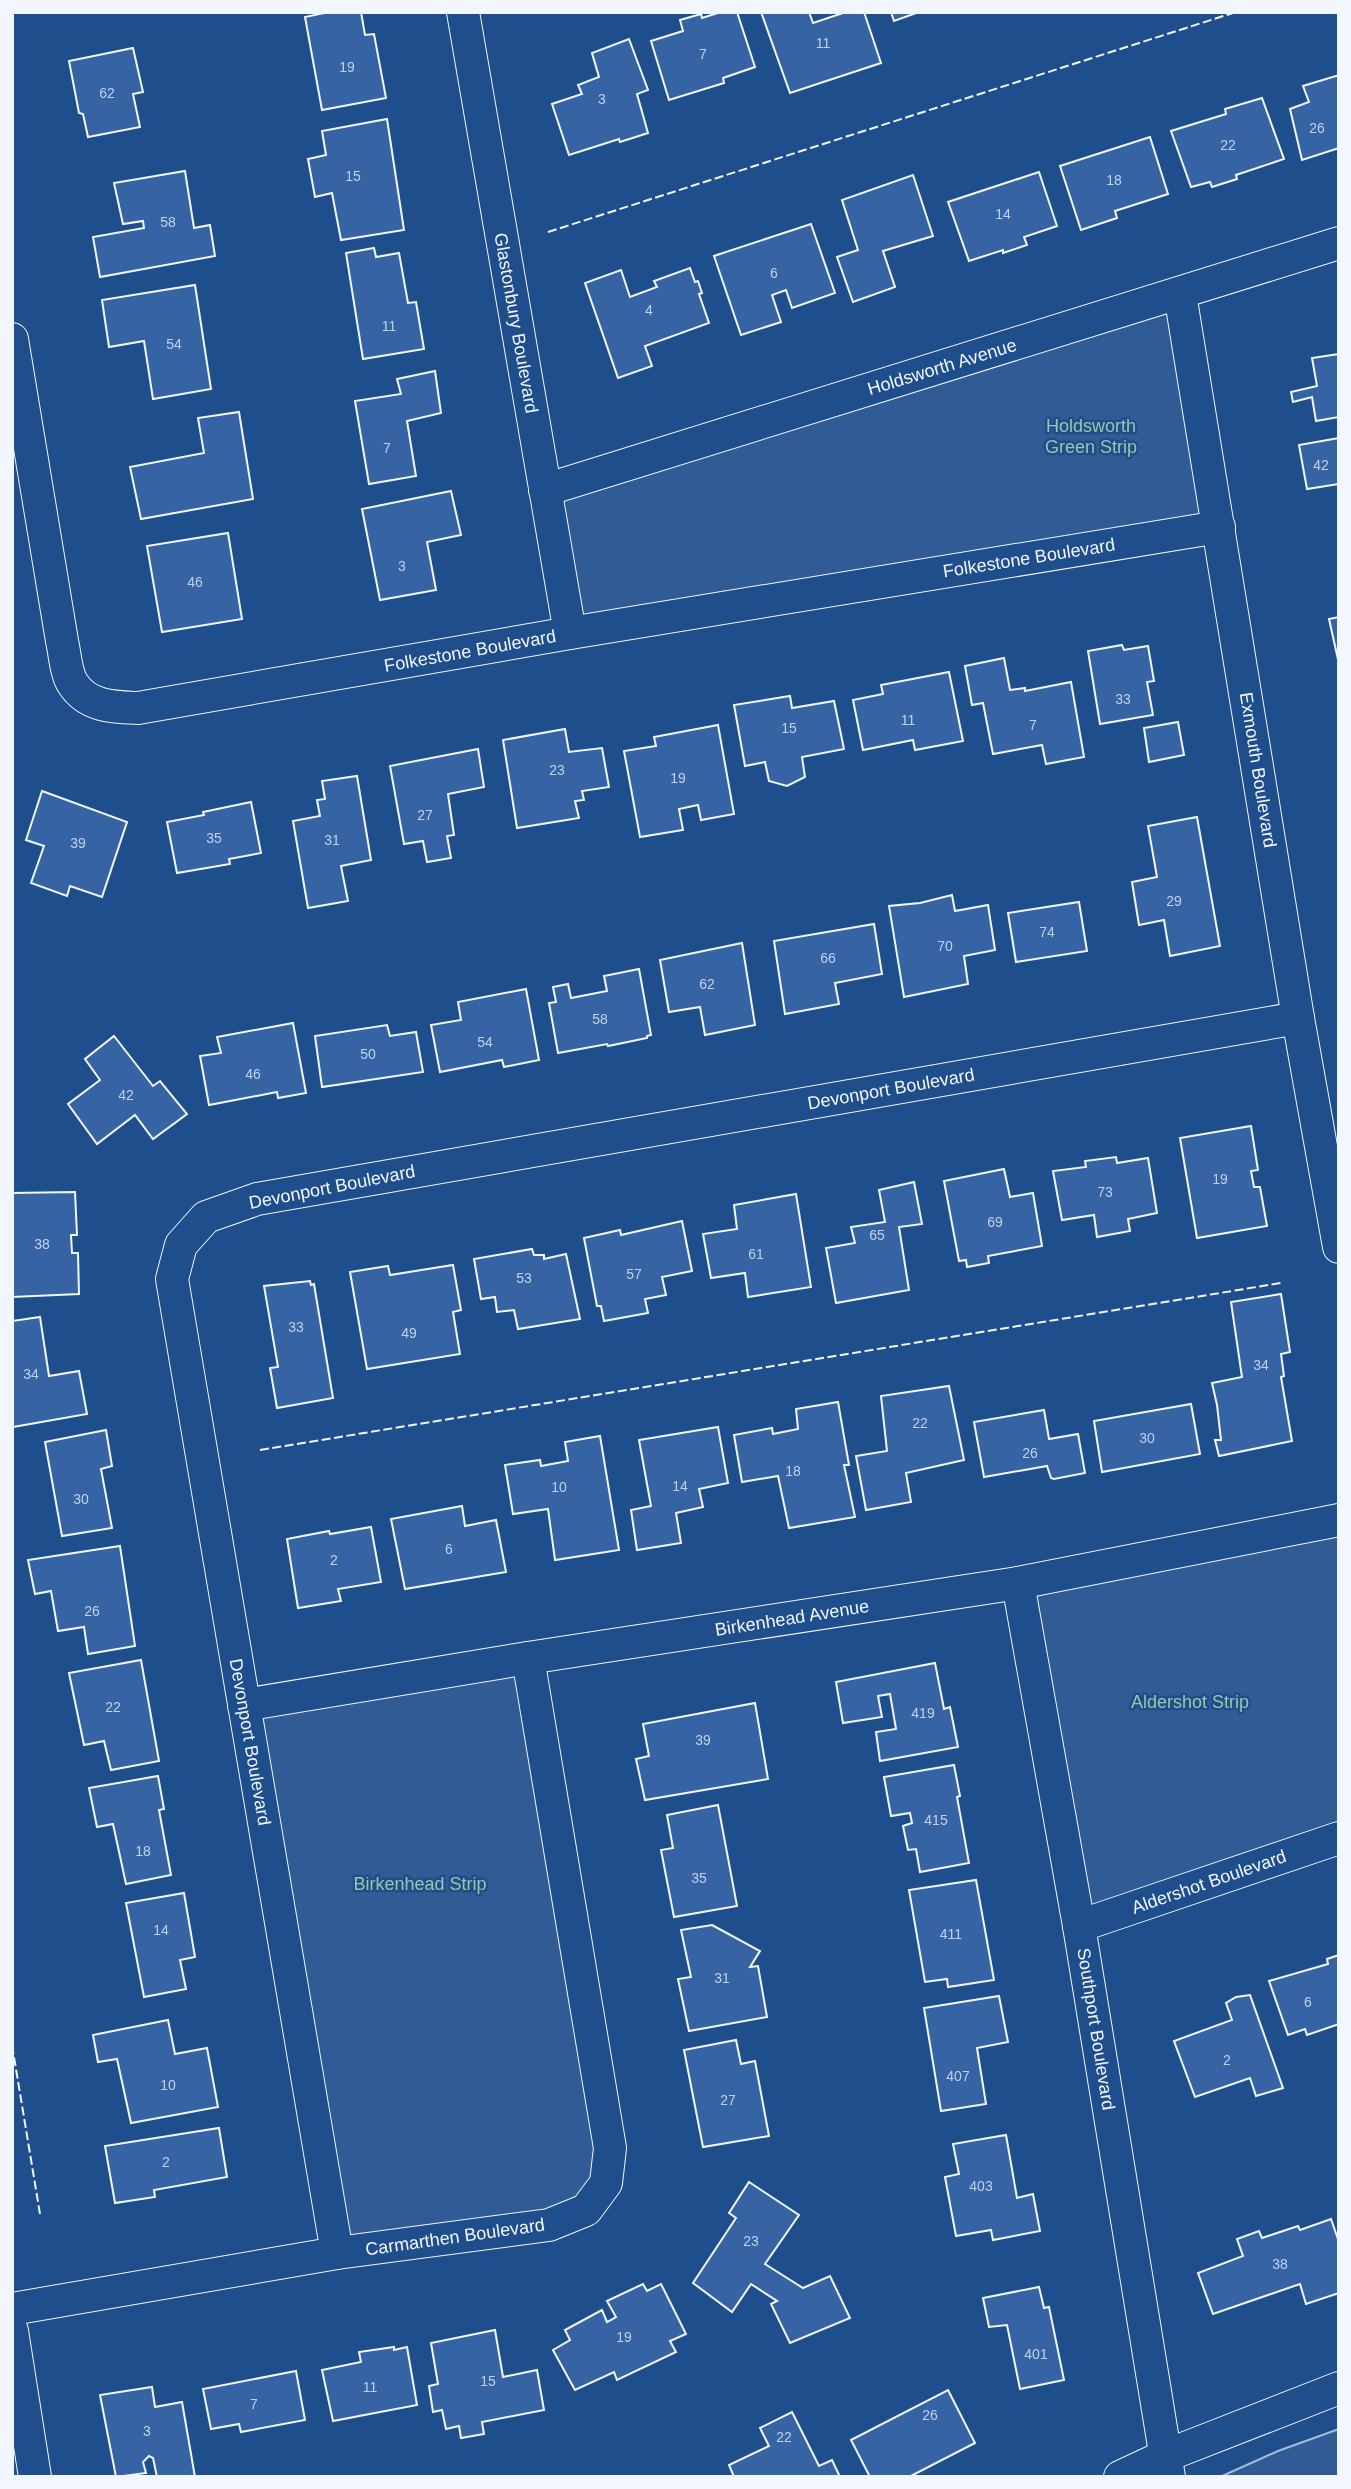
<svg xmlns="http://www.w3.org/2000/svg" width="1351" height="2489" viewBox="0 0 1351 2489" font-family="Arial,sans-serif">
<rect width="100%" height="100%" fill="#1f4e8c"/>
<g fill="#305b95" stroke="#a8bbd7" stroke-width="2">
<path d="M1180,294L1219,527L570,633L545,490Z"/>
<path d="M1339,1520V1838L1079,1926L1018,1583Z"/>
<path d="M528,1658L610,2148L586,2210L337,2253L244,1705Z"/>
<path d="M1339,2429V2477H1220L1278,2451Z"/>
</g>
<g fill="#3563a3" stroke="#f2f6ff" stroke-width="2">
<path d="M329,12H361L365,35L374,34L386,98L322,110L305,17Z"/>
<path d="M721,12H737L755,67L723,78L724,83L669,100L651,41L683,31L680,20L701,14L702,18Z"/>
<path d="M761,12H809L813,23L846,12H864L881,63L790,93Z"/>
<path d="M891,12H919L894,21Z"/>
<path d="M629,39L648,90L637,94L648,133L620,142L619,139L569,155L552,104L582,94L578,85L599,77L592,53Z"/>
<path d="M133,48L143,92L133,94L140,127L88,137L83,114L79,113L69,61Z"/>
<path d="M1339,75V148L1302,160L1290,109L1309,102L1303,86Z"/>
<path d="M1262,98L1284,159L1236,175L1237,179L1212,187L1210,182L1191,187L1171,131L1226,114L1225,109Z"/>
<path d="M387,119L404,230L341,240L332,193L315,197L308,159L326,155L322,131Z"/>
<path d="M1150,137L1168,194L1115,211L1117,218L1081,230L1060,166Z"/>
<path d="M185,171L194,228L210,225L215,256L100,277L93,237L144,228L143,221L123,224L114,183Z"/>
<path d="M1039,172L1057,226L1024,237L1027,245L1003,253V250L969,261L948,202Z"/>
<path d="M913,175L933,236L883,251L895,287L853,302L837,257L858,250L842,200Z"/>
<path d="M811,224L835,293L792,308L786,290L772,295L781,322L741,335L714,256Z"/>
<path d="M374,248L376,257L399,253L408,303L416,302L424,349L363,359L346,253Z"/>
<path d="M690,268L695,282L698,281L702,293L699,294L709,323L645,346L652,366L618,378L585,283L621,270L630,297L657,287L654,281Z"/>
<path d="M195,285L211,389L153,399L144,341L109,347L102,300Z"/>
<path d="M1339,354V417L1316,421L1312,397L1293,402L1291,392L1317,386L1312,358Z"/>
<path d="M435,371L441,413L407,421L416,476L369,484L355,401L401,394L397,379Z"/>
<path d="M239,412L253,499L141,519L130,467L204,453L198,418Z"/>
<path d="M1339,438V484L1307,489L1299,445Z"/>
<path d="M451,491L461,535L427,542L436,590L380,600L362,509Z"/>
<path d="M228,533L242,619L162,632L147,546Z"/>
<path d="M1339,617V664L1329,619Z"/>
<path d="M1122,645L1124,650L1148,646L1154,681L1147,682L1153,715L1100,724L1088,651Z"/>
<path d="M1004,658L1010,690L1025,688V691L1071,682L1084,757L1046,764L1042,745L993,754L983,703L972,705L965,666Z"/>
<path d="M949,672L963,741L915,750L913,740L863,750L853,700L883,694L881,685Z"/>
<path d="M790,696L792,708L834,701L844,749L802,757L805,777L787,786L769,781L765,762L745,766L734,705Z"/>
<path d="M1178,722L1184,755L1149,762L1144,728Z"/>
<path d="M718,725L734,814L701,820L698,805L679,809L683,830L640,837L624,751L656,746L654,737Z"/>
<path d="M565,729L569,752L602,748L609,787L582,791L584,800L575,801L579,818L517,828L503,740Z"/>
<path d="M478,749L484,787L448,794L454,835L447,836L451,858L427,862L423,841L404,844L390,766Z"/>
<path d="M357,776L371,860L341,866L348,901L308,908L293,821L320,816L317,800L325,799L322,781Z"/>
<path d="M42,791L127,822L102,897L70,886L67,896L31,883L44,846L26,840Z"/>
<path d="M251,802L261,853L229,859L230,864L177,873L167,822L204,815L203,812Z"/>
<path d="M1197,817L1220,946L1170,956L1164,920L1139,925L1132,882L1157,877L1148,826Z"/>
<path d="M952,895L955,911L988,905L995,950L964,956L968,984L904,997L889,906L920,903Z"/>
<path d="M1079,902L1087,951L1016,962L1008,913Z"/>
<path d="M874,924L882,974L835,983L839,1004L785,1014L774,941Z"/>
<path d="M742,943L755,1025L705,1035L700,1007L669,1012L660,960Z"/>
<path d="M639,969L651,1035L647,1036V1038L608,1046L607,1044L558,1053L549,1003L556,1002L553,987L568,984L571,998L607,991L604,976Z"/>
<path d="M526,989L539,1060L504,1067L502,1060L440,1072L431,1025L461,1020L458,1002Z"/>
<path d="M293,1023L306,1093L278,1098L277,1092L209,1105L200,1056L221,1053L217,1037Z"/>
<path d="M387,1025L390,1036L416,1032L423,1072L322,1087L315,1036Z"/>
<path d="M114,1036L153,1086L160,1081L187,1114L153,1139L135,1115L97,1144L68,1104L100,1080L85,1059Z"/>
<path d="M1251,1126L1258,1170L1251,1171L1254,1187H1260L1267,1226L1197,1238L1180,1138Z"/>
<path d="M1116,1157L1117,1163L1148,1158L1157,1213L1128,1219L1130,1231L1097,1237L1094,1215L1062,1220L1053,1171L1086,1167L1085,1161Z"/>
<path d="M1004,1169L1010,1197L1033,1193L1042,1246L988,1256L989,1263L967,1267L966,1260L959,1261L944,1181Z"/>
<path d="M914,1182L922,1224L899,1227L909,1290L836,1303L826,1248L855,1243L851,1227L885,1222L879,1190Z"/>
<path d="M75,1192L77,1235H71L72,1253H78L79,1294L12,1297V1193Z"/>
<path d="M796,1194L811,1287L748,1297L745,1273L711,1278L703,1234L737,1229L734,1205Z"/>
<path d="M682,1221L692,1271L662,1277L666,1295L645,1299L648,1313L604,1321L601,1306H597L584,1238L620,1230L621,1235Z"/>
<path d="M532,1249L534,1255H544V1259L566,1254L580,1319L518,1329L514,1310L497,1312L495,1297L481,1299L474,1259Z"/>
<path d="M453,1265L461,1310L453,1312L460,1354L367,1369L350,1272L388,1266L390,1275Z"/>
<path d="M310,1281L311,1285L314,1284L333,1398L277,1408L270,1368L278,1367L264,1286Z"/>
<path d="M1281,1294L1290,1352L1281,1354L1284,1376L1281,1377L1292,1441L1219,1456L1215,1440H1221L1217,1405L1212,1383L1242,1377L1231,1302Z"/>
<path d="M40,1317L49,1376L79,1371L87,1414L13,1427L12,1321Z"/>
<path d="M949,1386L964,1460L906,1473L911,1502L866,1510L856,1456L887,1451L881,1396Z"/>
<path d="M838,1402L849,1465H844L855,1517L789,1528L778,1476L742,1482L734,1435L772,1428L773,1434L798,1429L796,1409Z"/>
<path d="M1191,1404L1200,1454L1102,1472L1094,1421Z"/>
<path d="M1044,1410L1049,1439L1078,1434L1085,1473L1054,1479L1051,1478L1047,1466L984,1477L974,1422Z"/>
<path d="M718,1427L728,1483L699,1489L703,1507L676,1513L681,1543L637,1550L631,1510L651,1506L639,1440Z"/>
<path d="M106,1430L112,1466L101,1469L112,1528L62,1536L45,1442Z"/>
<path d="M600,1436L619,1550L555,1560L548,1509L513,1514L505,1465L540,1460L541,1466L568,1461L565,1442Z"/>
<path d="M462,1506L465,1526L496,1520L506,1572L405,1589L391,1519Z"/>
<path d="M371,1527L381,1582L338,1589L341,1601L298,1608L287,1539L329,1531L330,1534Z"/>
<path d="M120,1546L135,1646L88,1654L84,1627L58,1631L51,1591L35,1594L28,1560Z"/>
<path d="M141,1660L159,1761L111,1770L104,1741L84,1745L69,1673Z"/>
<path d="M935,1663L944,1709L950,1707L958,1747L880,1761L876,1732L896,1729L890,1694L878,1696L882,1717L843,1723L836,1682Z"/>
<path d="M755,1703L768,1779L645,1800L636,1759L649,1756L643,1724Z"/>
<path d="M954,1765L960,1796L957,1797L969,1863L920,1872L916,1849L908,1850L903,1826L912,1823L910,1813L891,1816L884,1777Z"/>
<path d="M158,1776L164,1809L159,1810L171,1875L126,1884L113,1824L97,1827L89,1788Z"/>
<path d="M718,1805L737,1906L674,1917L661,1850L673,1848L667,1815Z"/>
<path d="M976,1880L994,1980L948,1987L947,1979L925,1982L909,1890Z"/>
<path d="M184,1893L195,1957L180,1960L186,1989L144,1997L126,1903Z"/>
<path d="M712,1925L760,1951L750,1967L758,1966L767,2017L689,2031L678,1979L691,1977L681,1930Z"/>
<path d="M1339,1955V2024L1307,2035L1305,2029L1288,2035L1269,1981L1328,1964L1327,1959Z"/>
<path d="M1250,1995L1283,2088L1256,2096L1250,2078L1195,2097L1174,2041L1232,2020L1226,2003L1236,1997Z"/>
<path d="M999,1996L1008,2042L977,2048L986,2104L941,2111L924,2008Z"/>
<path d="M168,2020L175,2054L207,2048L218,2107L131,2123L117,2059L98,2062L93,2035Z"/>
<path d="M736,2040L741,2064L755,2061L769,2136L703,2147L684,2050Z"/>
<path d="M219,2128L227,2177L154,2190L155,2197L115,2203L105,2146Z"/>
<path d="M1006,2135L1017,2198L1033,2194L1040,2231L993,2240L991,2230L956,2236L945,2177L959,2174L953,2144Z"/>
<path d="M749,2182L799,2215L765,2264L803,2288L830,2276L850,2318L790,2343L771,2304L777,2301L751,2284L732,2312L693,2283L736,2218L729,2213Z"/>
<path d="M1331,2219L1339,2242V2293L1306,2304L1300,2284L1213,2314L1198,2273L1243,2256L1237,2239L1259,2231L1262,2238L1298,2226L1300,2230Z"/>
<path d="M643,2284L647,2291L661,2284L686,2334L670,2341L676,2352L617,2380L614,2372L575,2390L553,2350L570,2340L565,2330L602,2310L607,2322L616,2317L607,2301Z"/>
<path d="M1039,2287L1044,2308L1049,2307L1064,2380L1020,2389L1007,2325L989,2327L983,2298Z"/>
<path d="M495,2330L503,2377L537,2370L544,2410L482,2422L484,2434L461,2438L459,2426L446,2429L442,2410L433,2412L429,2386L438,2384L431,2343Z"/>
<path d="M394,2347V2350L407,2347L417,2405L333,2421L322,2370L361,2362L359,2352Z"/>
<path d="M296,2371L305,2420L241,2432L239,2424L211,2429L203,2389Z"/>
<path d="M152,2387L155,2407L182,2402L195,2477H157L153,2458L149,2456L143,2462L146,2473L116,2477L100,2395Z"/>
<path d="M948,2390L975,2443L909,2477H870L851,2440Z"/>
<path d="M792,2412L819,2466L832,2460L840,2477H734L729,2465L769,2446L760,2428Z"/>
</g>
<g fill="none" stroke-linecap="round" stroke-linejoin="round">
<g stroke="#f2f6ff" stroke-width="34">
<g id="street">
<path d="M463,12L570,633"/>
<path d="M1180,294L1298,1018L1339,1247"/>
<path d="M12,339L62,641C65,654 66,674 73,684C88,707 114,707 138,708L570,633L1219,527"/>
<path d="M545,490L1339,243"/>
<path d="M1018,1583L1079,1926L1169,2477"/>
<path d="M244,1705L528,1658L1018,1583L1339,1520"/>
<path d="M1079,1926L1339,1838"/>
<path d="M337,2253L172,1279L181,1245L206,1217L257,1199L1298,1018"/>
<path d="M12,2309L337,2253L549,2225L586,2210L606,2183L610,2148L528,1658"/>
<path d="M12,2331L35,2477"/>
<path d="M1120,2477L1165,2456L1339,2388"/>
</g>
</g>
<use href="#street" stroke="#1f4e8c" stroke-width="32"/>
<g stroke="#f2f6ff" stroke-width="2" stroke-dasharray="9 3.5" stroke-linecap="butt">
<path d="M548,232L1236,12"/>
<path d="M260,1450L1281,1283"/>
<path d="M12,2045L40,2214"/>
</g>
</g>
<g text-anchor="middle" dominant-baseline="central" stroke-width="5" stroke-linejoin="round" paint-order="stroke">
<g font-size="14" fill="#c3d1e8">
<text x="823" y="43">11</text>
<text x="703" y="54">7</text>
<text x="347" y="67">19</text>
<text x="107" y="93">62</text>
<text x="602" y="99">3</text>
<text x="1317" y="128">26</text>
<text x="1228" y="145">22</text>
<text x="353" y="176">15</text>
<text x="1114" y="180">18</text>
<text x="1003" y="214">14</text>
<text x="168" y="222">58</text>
<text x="774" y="273">6</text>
<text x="649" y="310">4</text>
<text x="389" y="326">11</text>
<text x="174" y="344">54</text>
<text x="387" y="448">7</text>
<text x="1321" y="465">42</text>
<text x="402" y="566">3</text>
<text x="195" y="582">46</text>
<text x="1123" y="699">33</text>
<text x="908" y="720">11</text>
<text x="1033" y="725">7</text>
<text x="789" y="728">15</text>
<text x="557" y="770">23</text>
<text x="678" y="778">19</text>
<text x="425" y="815">27</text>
<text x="214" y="838">35</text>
<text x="332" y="840">31</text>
<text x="78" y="843">39</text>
<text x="1174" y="901">29</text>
<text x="1047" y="932">74</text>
<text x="945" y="946">70</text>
<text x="828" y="958">66</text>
<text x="707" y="984">62</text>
<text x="600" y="1019">58</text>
<text x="485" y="1042">54</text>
<text x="368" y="1054">50</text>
<text x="253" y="1074">46</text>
<text x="126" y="1095">42</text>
<text x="1220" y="1179">19</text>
<text x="1105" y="1192">73</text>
<text x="995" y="1222">69</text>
<text x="877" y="1235">65</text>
<text x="42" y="1244">38</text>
<text x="756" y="1254">61</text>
<text x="634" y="1274">57</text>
<text x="524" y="1278">53</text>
<text x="296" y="1327">33</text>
<text x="409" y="1333">49</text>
<text x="1261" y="1365">34</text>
<text x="31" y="1374">34</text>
<text x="920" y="1423">22</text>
<text x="1147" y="1438">30</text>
<text x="1030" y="1453">26</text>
<text x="793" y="1471">18</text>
<text x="680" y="1486">14</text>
<text x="559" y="1487">10</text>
<text x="81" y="1499">30</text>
<text x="449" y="1549">6</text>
<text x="334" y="1560">2</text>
<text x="92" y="1611">26</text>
<text x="113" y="1707">22</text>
<text x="923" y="1713">419</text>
<text x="703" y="1740">39</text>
<text x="936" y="1820">415</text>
<text x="143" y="1851">18</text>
<text x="699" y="1878">35</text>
<text x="161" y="1930">14</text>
<text x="951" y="1934">411</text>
<text x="722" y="1978">31</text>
<text x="1308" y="2002">6</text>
<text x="1227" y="2060">2</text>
<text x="958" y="2076">407</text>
<text x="168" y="2085">10</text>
<text x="728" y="2100">27</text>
<text x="166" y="2162">2</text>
<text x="981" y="2186">403</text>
<text x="751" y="2241">23</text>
<text x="1280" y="2264">38</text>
<text x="624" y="2337">19</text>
<text x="1036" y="2354">401</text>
<text x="488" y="2381">15</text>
<text x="370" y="2387">11</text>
<text x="254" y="2404">7</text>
<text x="930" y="2415">26</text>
<text x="147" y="2431">3</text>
<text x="784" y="2437">22</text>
</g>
<g font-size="18" fill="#f2f6ff" stroke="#1f4e8c">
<text transform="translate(516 323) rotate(80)">Glastonbury Boulevard</text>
<text transform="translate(942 367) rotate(-17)">Holdsworth Avenue</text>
<text transform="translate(1029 558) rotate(-9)">Folkestone Boulevard</text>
<text transform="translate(470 651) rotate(-10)">Folkestone Boulevard</text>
<text transform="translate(1258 770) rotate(81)">Exmouth Boulevard</text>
<text transform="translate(891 1089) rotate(-10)">Devonport Boulevard</text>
<text transform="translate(332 1187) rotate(-11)">Devonport Boulevard</text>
<text transform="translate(792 1618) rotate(-9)">Birkenhead Avenue</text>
<text transform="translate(250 1742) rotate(80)">Devonport Boulevard</text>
<text transform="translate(1209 1882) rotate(-19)">Aldershot Boulevard</text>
<text transform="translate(1096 2029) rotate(81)">Southport Boulevard</text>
<text transform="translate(455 2237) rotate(-8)">Carmarthen Boulevard</text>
</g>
<g font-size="18" fill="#97c8a6" stroke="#1f4e8c">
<text x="1091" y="426">Holdsworth<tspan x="1091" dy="21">Green Strip</tspan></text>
<text x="1190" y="1702">Aldershot Strip</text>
<text x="420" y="1884">Birkenhead Strip</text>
</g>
</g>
<rect width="1351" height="2489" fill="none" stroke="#f2f6ff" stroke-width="28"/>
</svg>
